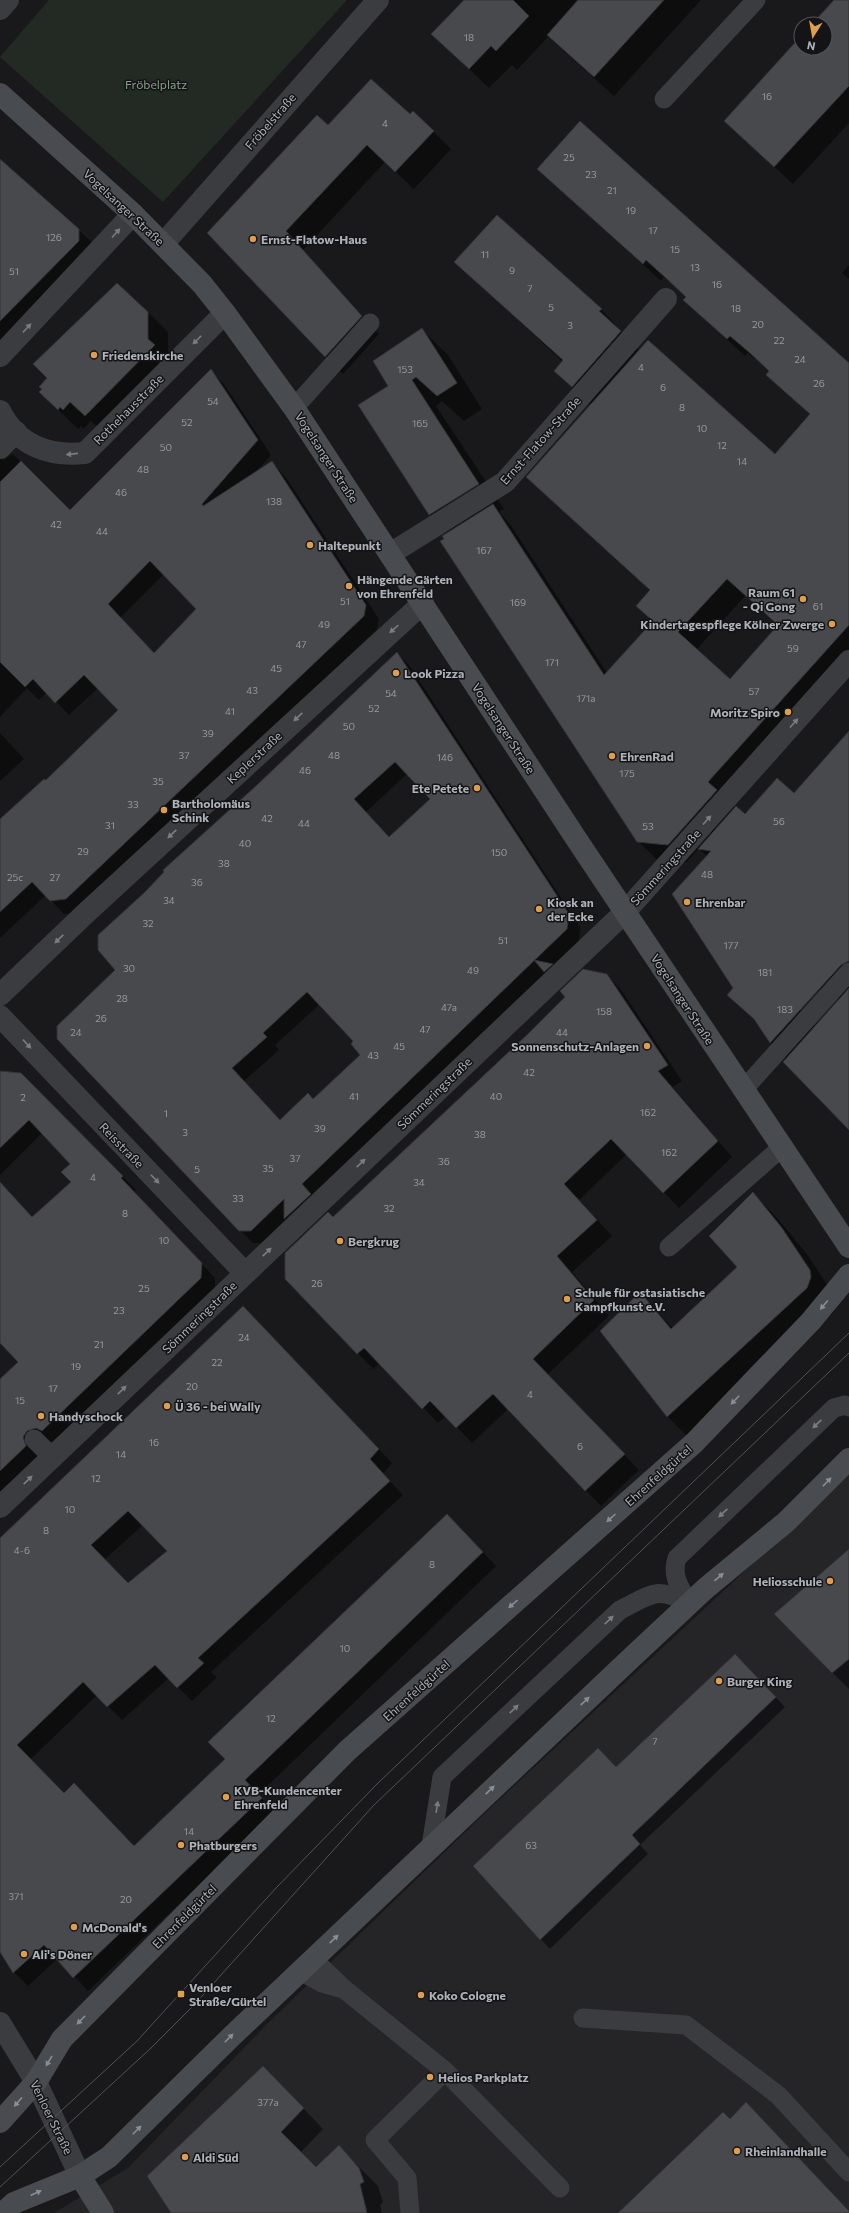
<svg xmlns="http://www.w3.org/2000/svg" width="849" height="2213" viewBox="0 0 849 2213" font-family="Commissioner,sans-serif">
<rect width="100%" height="100%" fill="#19191b"/>
<path fill="#252528" d="M849,1474V2213H54L128,2168L269,2022L485,1813Z"/>
<path fill="#232a23" d="M49,0H347L163,202L0,57Z"/>
<g fill="#0007" fill-rule="evenodd">
<path d="M465,0H701L614,96L548,37L517,70L512,65L489,88L433,34Z"/>
<path d="M835,0H849V123L793,184L725,121L801,38V48H825V24H814Z"/>
<path d="M410,116L433,131L451,149L414,189L385,162L303,250L379,334L343,374L208,233L328,127Z"/>
<path d="M0,160L93,243L0,348Z"/>
<path d="M539,169L849,364V662L726,800L745,816L794,794L849,733V1005L842,1003L775,955L761,971L849,1061V1129L771,1043L757,1022L729,995L734,988L707,857L699,848L686,863L656,859L638,841L445,539L448,533L429,514L389,386L422,330L448,355L482,409L464,421L442,401L436,406L504,509L499,512L510,524L607,673L653,622L637,606L651,591L527,477L591,405L555,371L563,362L455,262L601,309L639,351L775,456L811,415L767,375L770,372L769,370L748,353L745,356L685,300L687,298L686,296L664,277L661,281ZM745,596L778,626L730,681L696,650Z"/>
<path d="M849,265V279L842,273Z"/>
<path d="M148,312L168,332V360L105,435L91,421L83,429L81,426L78,429L40,392Z"/>
<path d="M211,371L224,384L271,455L256,472L272,463L285,476L379,619L377,629L80,913L64,914L46,895L0,938V820L46,782L119,711L98,688L69,715L47,692L39,700L27,688L0,717V440L9,449L2,461L13,454L70,511ZM164,574L197,609L154,654L120,618Z"/>
<path d="M397,653L409,665L580,927L579,941L263,1243H253L240,1230L117,970L257,786ZM408,773L432,799L390,838L366,812ZM320,1004L355,1041L362,1055L313,1100L281,1121L244,1081L279,1050L275,1045Z"/>
<path d="M0,733L24,759L0,781Z"/>
<path d="M607,975L622,991L682,1081L673,1087L732,1157L679,1208L627,1154L579,1200L612,1236L572,1272L609,1316L547,1375L639,1470L601,1506L508,1409L472,1443L446,1416L438,1423L380,1363L373,1369L286,1278L334,1219Z"/>
<path d="M21,1074L136,1190L134,1192L215,1278V1292L56,1444L51,1441L40,1444L39,1460L0,1497V1380L19,1362L0,1342V1187L32,1219L73,1182L71,1164L42,1133L0,1175V1081Z"/>
<path d="M753,1193L778,1219L807,1254L835,1297L836,1303L833,1313L693,1442L668,1417L640,1294L673,1328L738,1267Z"/>
<path d="M256,1321L392,1463L383,1474L403,1495L211,1672L217,1677L192,1701L169,1678L122,1720L97,1695L30,1760L64,1795L135,1847L461,1529L496,1566L258,1795L275,1812L88,1991L58,1958L28,1986L14,1972L0,1951V1541ZM143,1525L168,1551L128,1585L104,1560Z"/>
<path d="M849,1550V1689L832,1672Z"/>
<path d="M744,1665L785,1707L640,1845L648,1854L550,1949L475,1866L616,1769Z"/>
<path d="M283,2087L323,2129L300,2153L316,2169L339,2147L378,2186L383,2202L380,2205L382,2213H172Z"/>
</g>
<g fill="#48494d" stroke="#333336" fill-rule="evenodd">
<path d="M464,0H513L529,16L496,51L491,46L469,69L431,34Z"/>
<path d="M578,0H664L594,77L547,35Z"/>
<path d="M834,0H849V86L774,167L724,121L801,36V48H825V24H812Z"/>
<path d="M371,79L410,114L413,111L434,131L395,172L367,145L286,231L362,316L325,357L207,233L317,115L328,125Z"/>
<path d="M580,121L849,363V625L708,782L717,790L668,845L637,842L440,541L444,539L442,536L493,504L604,675L653,621L636,606L650,590L526,477L648,340L775,454L810,414L766,375L769,371L750,353L730,336L727,339L683,300L686,297L667,279L646,260L643,264L537,169ZM727,579L778,625L730,679L678,632Z"/>
<path d="M0,159L79,229V241L0,321Z"/>
<path d="M497,215L602,309L599,311L621,331L572,387L554,371L563,360L454,262Z"/>
<path d="M117,283L148,312V339L155,345L85,416L70,402L63,410L60,407L58,410L39,392L42,389L39,387L47,378L33,364Z"/>
<path d="M422,328L457,383L437,396L416,377L412,380L479,484L429,515L358,405L388,386L373,361Z"/>
<path d="M211,369L258,440L202,504L203,506L272,461L366,605L364,616L66,899L50,901L32,882L0,912V819L44,779L46,780L118,710L84,675L55,703L33,679L25,687L0,662V482L21,461L70,510ZM150,561L196,609L154,653L108,604Z"/>
<path d="M397,652L569,914L567,929L302,1184L311,1194L284,1219V1199L251,1231H239L57,1039V1026L115,970L98,950V935L144,893L164,872L163,870L257,785ZM395,762L430,799L389,837L354,799ZM307,992L353,1041L351,1044L360,1055L313,1099L308,1093L280,1120L232,1068L267,1037L263,1033Z"/>
<path d="M849,731V961L841,965L770,1043L754,1019L727,995L733,988L672,894L711,851L698,849L736,806L745,814L777,778L794,793Z"/>
<path d="M534,960L553,964L544,972Z"/>
<path d="M583,969L607,974L668,1065L658,1071L718,1141L663,1193L611,1139L564,1184L597,1220L557,1256L594,1300L533,1359L625,1454L585,1491L493,1394L456,1428L430,1401L422,1409L364,1348L357,1354L285,1279V1253L328,1212L333,1217L530,1032L565,997L560,991Z"/>
<path d="M849,988V1130L783,1062Z"/>
<path d="M0,1071L21,1073L123,1176L121,1178L202,1263L201,1278L42,1431L36,1428L27,1431L23,1437L26,1446L0,1471V1379L18,1362L0,1343V1182L32,1217L71,1182L61,1172L70,1164L29,1120L0,1148Z"/>
<path d="M753,1192L782,1228L810,1270L811,1277L807,1288L667,1417L600,1331L640,1292L671,1329L737,1267L709,1236Z"/>
<path d="M243,1306L379,1449L370,1459L390,1481L198,1658L204,1663L177,1688L155,1665L107,1707L83,1682L17,1745L64,1793L74,1783L134,1846L225,1759L208,1742L447,1514L483,1552L245,1780L262,1798L73,1978L44,1945L13,1973L0,1952V1538ZM128,1511L167,1551L128,1583L91,1545Z"/>
<path d="M849,1549V1659L832,1673L774,1614Z"/>
<path d="M735,1654L776,1697L632,1835L640,1844L540,1940L473,1866L598,1748L616,1767Z"/>
<path d="M263,2066L304,2108L281,2132L316,2167L339,2145L359,2168L364,2182L360,2184L367,2213H171L147,2176Z"/>
<path d="M746,2102L849,2211V2213H618L723,2112L730,2119Z"/>
</g>
<g fill="none" stroke-linecap="round" stroke-linejoin="round">
<g stroke="#3a3c3f" stroke-width="19">
<path d="M664,99L756,0"/>
<path d="M294,408L370,323"/>
<path d="M743,1090L849,972"/>
<path d="M669,1247L782,1147"/>
<path d="M34,1439L52,1457"/>
<path d="M689,1603C680,1588 671,1576 677,1558L834,1408L845,1405L849,1407"/>
<path d="M431,1846L442,1777L620,1610C652,1594 656,1586 689,1603"/>
<path d="M313,1959L344,1989L445,2071L560,2188"/>
<path d="M300,1971L322,1983L339,1988"/>
<path d="M583,2018L686,2025L778,2095L849,2172"/>
<path d="M410,2213L407,2178L375,2140L445,2071"/>
</g>
<g stroke="#3a3c3f" stroke-width="22">
<path d="M0,9L8,0"/>
<path d="M164,243L378,0"/>
<path d="M0,356L133,214"/>
<path d="M0,411C17,445 49,457 85,453L225,313"/>
<path d="M0,448L16,432"/>
<path d="M390,554L505,482L666,299"/>
<path d="M0,995L87,912L423,603"/>
<path d="M0,1016L245,1273"/>
<path d="M0,1507L625,912L849,661"/>
<path d="M0,2023L36,2082L80,2176"/>
</g>
<g stroke="#484b4f" stroke-width="22">
<path d="M0,94L133,214L202,284L225,313L294,408L579,843L849,1247"/>
<path d="M0,2122L36,2082L62,2039L347,1751L694,1443L811,1321L849,1275"/>
<path d="M80,2176L103,2213"/>
<path d="M3,2213L14,2203L80,2176L109,2157L234,2034L629,1660L706,1588L786,1522L849,1459"/>
</g>
<g stroke="#505256" stroke-width="1">
<path d="M0,2167L137,2041L276,1888L377,1784L849,1333"/>
<path d="M0,2187L151,2048L194,2005L374,1805L849,1353"/>
</g>
</g>
<defs><path id="oneway-solid" d="M-6-.8H1V-3.2L6.5 0L1 3.2V.8H-6Z"/></defs>
<g fill="#797d82">
<use href="#oneway-solid" transform="translate(116 233) rotate(-48)"/>
<use href="#oneway-solid" transform="translate(27 328) rotate(-47)"/>
<use href="#oneway-solid" transform="translate(197 340) rotate(135)"/>
<use href="#oneway-solid" transform="translate(72 454) rotate(174)"/>
<use href="#oneway-solid" transform="translate(394 629) rotate(138)"/>
<use href="#oneway-solid" transform="translate(298 717) rotate(137)"/>
<use href="#oneway-solid" transform="translate(794 723) rotate(-48)"/>
<use href="#oneway-solid" transform="translate(707 820) rotate(-48)"/>
<use href="#oneway-solid" transform="translate(172 834) rotate(137)"/>
<use href="#oneway-solid" transform="translate(59 939) rotate(136)"/>
<use href="#oneway-solid" transform="translate(27 1044) rotate(47)"/>
<use href="#oneway-solid" transform="translate(361 1163) rotate(-44)"/>
<use href="#oneway-solid" transform="translate(155 1179) rotate(46)"/>
<use href="#oneway-solid" transform="translate(267 1252) rotate(-44)"/>
<use href="#oneway-solid" transform="translate(122 1390) rotate(-44)"/>
<use href="#oneway-solid" transform="translate(817 1424) rotate(137)"/>
<use href="#oneway-solid" transform="translate(28 1480) rotate(-44)"/>
<use href="#oneway-solid" transform="translate(723 1513) rotate(137)"/>
<use href="#oneway-solid" transform="translate(609 1620) rotate(-43)"/>
<use href="#oneway-solid" transform="translate(514 1709) rotate(-43)"/>
<use href="#oneway-solid" transform="translate(437 1807) rotate(-81)"/>
</g>
<g fill="#8a8e94">
<use href="#oneway-solid" transform="translate(824 1305) rotate(130)"/>
<use href="#oneway-solid" transform="translate(735 1400) rotate(134)"/>
<use href="#oneway-solid" transform="translate(827 1482) rotate(-46)"/>
<use href="#oneway-solid" transform="translate(611 1518) rotate(138)"/>
<use href="#oneway-solid" transform="translate(719 1577) rotate(-40)"/>
<use href="#oneway-solid" transform="translate(513 1604) rotate(139)"/>
<use href="#oneway-solid" transform="translate(585 1701) rotate(-43)"/>
<use href="#oneway-solid" transform="translate(490 1790) rotate(-43)"/>
<use href="#oneway-solid" transform="translate(334 1939) rotate(-44)"/>
<use href="#oneway-solid" transform="translate(81 2020) rotate(134)"/>
<use href="#oneway-solid" transform="translate(229 2038) rotate(-45)"/>
<use href="#oneway-solid" transform="translate(49 2061) rotate(121)"/>
<use href="#oneway-solid" transform="translate(18 2102) rotate(131)"/>
<use href="#oneway-solid" transform="translate(137 2130) rotate(-45)"/>
<use href="#oneway-solid" transform="translate(36 2193) rotate(-25)"/>
</g>
<g fill="#de9e4d" stroke="#141416" stroke-width="1.5">
<circle cx="253" cy="239" r="4"/>
<circle cx="94" cy="355" r="4"/>
<circle cx="310" cy="545" r="4"/>
<circle cx="349" cy="586" r="4"/>
<circle cx="803" cy="599" r="4"/>
<circle cx="832" cy="624" r="4"/>
<circle cx="396" cy="673" r="4"/>
<circle cx="788" cy="712" r="4"/>
<circle cx="612" cy="756" r="4"/>
<circle cx="477" cy="788" r="4"/>
<circle cx="164" cy="810" r="4"/>
<circle cx="687" cy="902" r="4"/>
<circle cx="539" cy="909" r="4"/>
<circle cx="647" cy="1046" r="4"/>
<circle cx="340" cy="1241" r="4"/>
<circle cx="567" cy="1299" r="4"/>
<circle cx="167" cy="1406" r="4"/>
<circle cx="41" cy="1416" r="4"/>
<circle cx="830" cy="1581" r="4"/>
<circle cx="719" cy="1681" r="4"/>
<circle cx="226" cy="1797" r="4"/>
<circle cx="181" cy="1845" r="4"/>
<circle cx="74" cy="1927" r="4"/>
<circle cx="24" cy="1954" r="4"/>
<rect x="177" y="1990" width="8" height="8" rx="2"/>
<circle cx="421" cy="1995" r="4"/>
<circle cx="430" cy="2077" r="4"/>
<circle cx="737" cy="2151" r="4"/>
<circle cx="185" cy="2157" r="4"/>
</g>
<g text-anchor="middle" dominant-baseline="central" stroke-width="3" stroke-linejoin="round" paint-order="stroke">
<g font-size="10" fill="#94989e">
<text x="469" y="37">18</text>
<text x="767" y="96">16</text>
<text x="385" y="123">4</text>
<text x="569" y="157">25</text>
<text x="591" y="174">23</text>
<text x="612" y="190">21</text>
<text x="631" y="210">19</text>
<text x="653" y="230">17</text>
<text x="54" y="237">126</text>
<text x="675" y="249">15</text>
<text x="485" y="254">11</text>
<text x="695" y="267">13</text>
<text x="512" y="270">9</text>
<text x="14" y="271">51</text>
<text x="717" y="284">16</text>
<text x="530" y="288">7</text>
<text x="551" y="307">5</text>
<text x="736" y="308">18</text>
<text x="758" y="324">20</text>
<text x="570" y="325">3</text>
<text x="779" y="340">22</text>
<text x="800" y="359">24</text>
<text x="641" y="367">4</text>
<text x="405" y="369">153</text>
<text x="819" y="383">26</text>
<text x="663" y="387">6</text>
<text x="213" y="401">54</text>
<text x="682" y="407">8</text>
<text x="187" y="422">52</text>
<text x="420" y="423">165</text>
<text x="702" y="428">10</text>
<text x="722" y="445">12</text>
<text x="166" y="447">50</text>
<text x="742" y="461">14</text>
<text x="143" y="469">48</text>
<text x="121" y="492">46</text>
<text x="274" y="501">138</text>
<text x="56" y="524">42</text>
<text x="102" y="531">44</text>
<text x="484" y="550">167</text>
<text x="345" y="601">51</text>
<text x="518" y="602">169</text>
<text x="818" y="606">61</text>
<text x="324" y="624">49</text>
<text x="301" y="644">47</text>
<text x="793" y="648">59</text>
<text x="552" y="662">171</text>
<text x="276" y="668">45</text>
<text x="252" y="690">43</text>
<text x="754" y="691">57</text>
<text x="391" y="693">54</text>
<text x="586" y="698">171a</text>
<text x="374" y="708">52</text>
<text x="230" y="711">41</text>
<text x="349" y="726">50</text>
<text x="208" y="733">39</text>
<text x="184" y="755">37</text>
<text x="334" y="755">48</text>
<text x="445" y="757">146</text>
<text x="305" y="770">46</text>
<text x="627" y="773">175</text>
<text x="158" y="781">35</text>
<text x="133" y="804">33</text>
<text x="267" y="818">42</text>
<text x="779" y="821">56</text>
<text x="304" y="823">44</text>
<text x="110" y="825">31</text>
<text x="648" y="826">53</text>
<text x="245" y="843">40</text>
<text x="83" y="851">29</text>
<text x="499" y="852">150</text>
<text x="224" y="863">38</text>
<text x="707" y="874">48</text>
<text x="15" y="877">25c</text>
<text x="55" y="877">27</text>
<text x="197" y="882">36</text>
<text x="169" y="900">34</text>
<text x="148" y="923">32</text>
<text x="503" y="940">51</text>
<text x="731" y="945">177</text>
<text x="129" y="968">30</text>
<text x="473" y="970">49</text>
<text x="765" y="972">181</text>
<text x="122" y="998">28</text>
<text x="449" y="1007">47a</text>
<text x="785" y="1009">183</text>
<text x="604" y="1011">158</text>
<text x="101" y="1018">26</text>
<text x="425" y="1029">47</text>
<text x="76" y="1032">24</text>
<text x="562" y="1032">44</text>
<text x="399" y="1046">45</text>
<text x="373" y="1055">43</text>
<text x="529" y="1072">42</text>
<text x="354" y="1096">41</text>
<text x="496" y="1096">40</text>
<text x="23" y="1097">2</text>
<text x="648" y="1112">162</text>
<text x="166" y="1113">1</text>
<text x="320" y="1128">39</text>
<text x="185" y="1132">3</text>
<text x="480" y="1134">38</text>
<text x="669" y="1152">162</text>
<text x="295" y="1158">37</text>
<text x="444" y="1161">36</text>
<text x="268" y="1168">35</text>
<text x="197" y="1169">5</text>
<text x="93" y="1177">4</text>
<text x="419" y="1182">34</text>
<text x="238" y="1198">33</text>
<text x="389" y="1208">32</text>
<text x="125" y="1213">8</text>
<text x="164" y="1240">10</text>
<text x="317" y="1283">26</text>
<text x="144" y="1288">25</text>
<text x="119" y="1310">23</text>
<text x="244" y="1337">24</text>
<text x="99" y="1344">21</text>
<text x="217" y="1362">22</text>
<text x="76" y="1366">19</text>
<text x="192" y="1386">20</text>
<text x="53" y="1388">17</text>
<text x="530" y="1394">4</text>
<text x="20" y="1400">15</text>
<text x="154" y="1442">16</text>
<text x="580" y="1446">6</text>
<text x="121" y="1454">14</text>
<text x="96" y="1478">12</text>
<text x="70" y="1509">10</text>
<text x="46" y="1530">8</text>
<text x="22" y="1550">4-6</text>
<text x="432" y="1564">8</text>
<text x="345" y="1648">10</text>
<text x="271" y="1718">12</text>
<text x="655" y="1741">7</text>
<text x="189" y="1831">14</text>
<text x="531" y="1845">63</text>
<text x="16" y="1896">371</text>
<text x="126" y="1899">20</text>
<text x="268" y="2102">377a</text>
</g>
<g font-size="12" fill="#87a186" stroke="#141416">
<text x="156" y="84">Fröbelplatz</text>
</g>
<g font-size="12" fill="#adb2b9" stroke="#141416">
<text transform="translate(270 121) rotate(-49)">Fröbelstraße</text>
<text transform="translate(124 207) rotate(43)">Vogelsanger Straße</text>
<text transform="translate(128 409) rotate(-45)">Rothehausstraße</text>
<text transform="translate(540 440) rotate(-48)">Ernst-Flatow-Straße</text>
<text transform="translate(327 457) rotate(57)">Vogelsanger Straße</text>
<text transform="translate(504 728) rotate(57)">Vogelsanger Straße</text>
<text transform="translate(254 757) rotate(-43)">Keplerstraße</text>
<text transform="translate(665 867) rotate(-48)">Sömmeringstraße</text>
<text transform="translate(683 999) rotate(57)">Vogelsanger Straße</text>
<text transform="translate(434 1093) rotate(-44)">Sömmeringstraße</text>
<text transform="translate(122 1145) rotate(46)">Reisstraße</text>
<text transform="translate(199 1317) rotate(-44)">Sömmeringstraße</text>
<text transform="translate(658 1475) rotate(-42)">Ehrenfeldgürtel</text>
<text transform="translate(416 1690) rotate(-42)">Ehrenfeldgürtel</text>
<text transform="translate(184 1916) rotate(-45)">Ehrenfeldgürtel</text>
<text transform="translate(52 2117) rotate(64)">Venloer Straße</text>
</g>
<g font-size="12" font-weight="bold" fill="#adb2b9" stroke="#141416" text-anchor="start">
<text x="261" y="239">Ernst-Flatow-Haus</text>
<text x="102" y="355">Friedenskirche</text>
<text x="318" y="545">Haltepunkt</text>
<text x="357" y="579">Hängende Gärten<tspan x="357" dy="14">von Ehrenfeld</tspan></text>
<text x="795" y="592" text-anchor="end">Raum 61<tspan x="795" dy="14">- Qi Gong</tspan></text>
<text x="824" y="624" text-anchor="end">Kindertagespflege Kölner Zwerge</text>
<text x="404" y="673">Look Pizza</text>
<text x="780" y="712" text-anchor="end">Moritz Spiro</text>
<text x="620" y="756">EhrenRad</text>
<text x="469" y="788" text-anchor="end">Ete Petete</text>
<text x="172" y="803">Bartholomäus<tspan x="172" dy="14">Schink</tspan></text>
<text x="547" y="902">Kiosk an<tspan x="547" dy="14">der Ecke</tspan></text>
<text x="695" y="902">Ehrenbar</text>
<text x="639" y="1046" text-anchor="end">Sonnenschutz-Anlagen</text>
<text x="348" y="1241">Bergkrug</text>
<text x="575" y="1292">Schule für ostasiatische<tspan x="575" dy="14">Kampfkunst e.V.</tspan></text>
<text x="175" y="1406">Ü 36 - bei Wally</text>
<text x="49" y="1416">Handyschock</text>
<text x="822" y="1581" text-anchor="end">Heliosschule</text>
<text x="727" y="1681">Burger King</text>
<text x="234" y="1790">KVB-Kundencenter<tspan x="234" dy="14">Ehrenfeld</tspan></text>
<text x="189" y="1845">Phatburgers</text>
<text x="82" y="1927">McDonald's</text>
<text x="32" y="1954">Ali's Döner</text>
<text x="189" y="1987">Venloer<tspan x="189" dy="14">Straße/Gürtel</tspan></text>
<text x="429" y="1995">Koko Cologne</text>
<text x="438" y="2077">Helios Parkplatz</text>
<text x="745" y="2151">Rheinlandhalle</text>
<text x="193" y="2157">Aldi Süd</text>
</g>
</g>
<g transform="translate(813 36) rotate(191)"><circle r="19" fill="#141416" stroke="#515357"/>
<path d="M0-3L7 15L0 10L-7 15Z" fill="#de9e4d"/>
<text y="-6" font-size="11" font-weight="bold" text-anchor="middle" fill="#adb2b9">N</text>
</g>
</svg>
